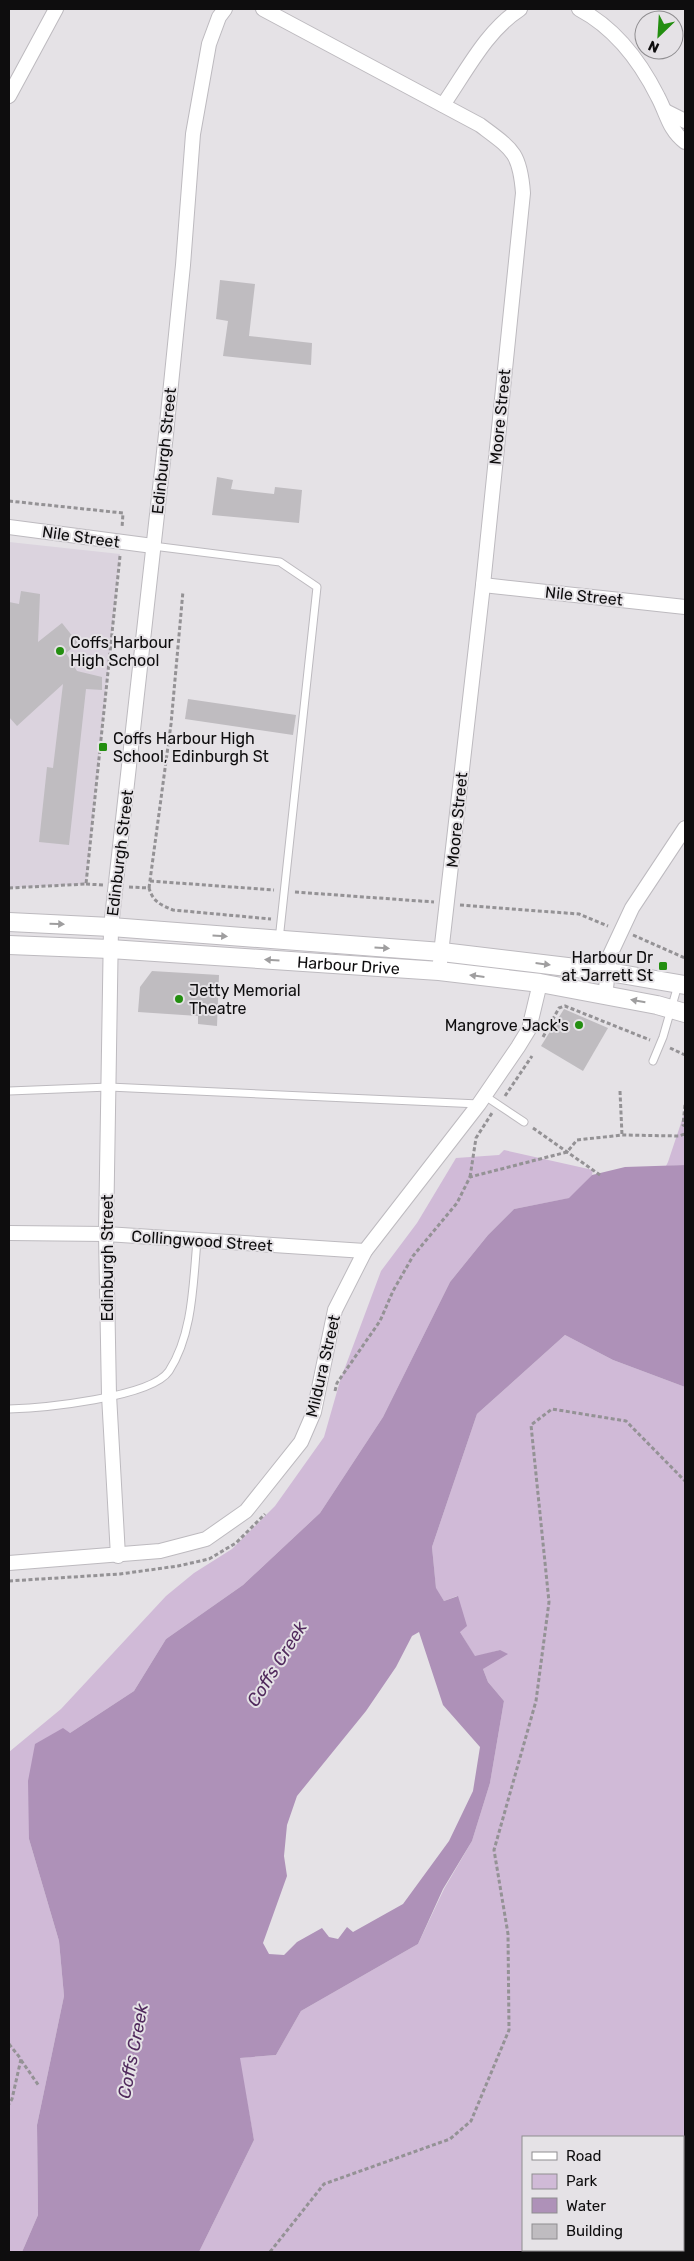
<svg xmlns="http://www.w3.org/2000/svg" width="694" height="2261" viewBox="0 0 694 2261" font-family="Rubik,sans-serif">
<rect width="100%" height="100%" fill="#e5e2e6"/>
<path fill="#dbd3de" d="M9,542L120,554L86,884L9,888Z"/>
<g fill="#d0bad7" fill-rule="evenodd">
<path d="M685,1111V1165L666,1166L668,1162Z"/>
<path d="M504,1150L593,1170L592,1175L570,1198L514,1209L488,1235L450,1282L383,1417L320,1513L243,1585L166,1639L134,1691L70,1733L29,1839L59,1941L64,1996L37,2125L38,2215L22,2252H9V1752L61,1709L166,1596L194,1573L232,1549L275,1506L324,1437L340,1381L381,1271L417,1223L456,1158L499,1155Z"/>
<path d="M565,1335L613,1360L685,1387V2252H199L254,2140L239,2058L276,2055L301,2011L418,1944L444,1889L472,1841L490,1783L504,1701L488,1682L483,1669L500,1650L475,1657L460,1632L457,1596L444,1601L436,1589L432,1547L477,1414ZM523,2137H683V2250H523Z"/>
</g>
<path fill="#ae91b8" fill-rule="evenodd" d="M685,1165V1387L613,1360L565,1335L477,1414L432,1547L436,1588L444,1601L458,1596L467,1626L460,1632L475,1656L500,1650L508,1654L483,1669L488,1682L504,1701L490,1783L472,1841L443,1889L418,1944L301,2011L276,2055L240,2058L254,2140L199,2252H22L38,2215L37,2125L64,1996L59,1941L29,1839L28,1781L35,1744L63,1728L70,1733L134,1691L166,1639L243,1585L320,1513L383,1417L450,1282L488,1235L514,1209L569,1198L592,1175L625,1167ZM419,1632L443,1705L480,1747L473,1791L449,1841L403,1904L353,1932L347,1927L338,1939L329,1937L322,1928L297,1942L284,1955L269,1954L263,1943L287,1876L284,1856L287,1825L297,1796L366,1711L396,1667L412,1636Z"/>
<g fill="#bfbcc0">
<path d="M220,280L255,284L249,336L312,343L311,365L223,356L228,321L216,319Z"/>
<path d="M217,477L233,480L231,489L274,494L275,487L302,490L299,523L212,515Z"/>
<path d="M21,591L40,594L38,642L62,623L78,643L66,653L77,671L102,677V690L86,689L69,845L39,842L47,767L53,768L63,684L17,726L9,717V602L19,604Z"/>
<path d="M188,699L296,715L293,735L185,719Z"/>
<path d="M152,971L219,975L217,1026L198,1024V1016L138,1012L140,987Z"/>
<path d="M564,1009L608,1028L583,1071L541,1046Z"/>
</g>
<g fill="none" stroke-linecap="round" stroke-linejoin="round">
<g stroke="#bdbabf" stroke-width="9">
<g id="service">
<path d="M153,546L280,562L317,587L279,940"/>
<path d="M653,1061L663,1037L678,985"/>
<path d="M9,1091L109,1087L479,1104"/>
<path d="M485,1096L524,1122"/>
<path d="M9,1409C41,1408 151,1398 169,1371C193,1334 193,1283 197,1241"/>
</g>
</g>
<g stroke="#bdbabf" stroke-width="16">
<g id="minor">
<path d="M263,9L480,125C512,149 520,152 523,193L483,585L439,971"/>
<path d="M579,9C615,28 640,61 658,97C667,114 669,130 685,142"/>
<path d="M9,96L56,9"/>
<path d="M443,105C466,72 486,31 520,9"/>
<path d="M665,111L685,121"/>
<path d="M9,527L153,546"/>
<path d="M483,585L685,607"/>
<path d="M605,996L610,955L632,908L685,828"/>
<path d="M9,1233L106,1234L365,1251"/>
<path d="M118,1556L109,1395L106,1234L111,927L166,434L183,265L193,134L209,44L219,17L225,9"/>
<path d="M9,1563L160,1551L206,1539L246,1511L301,1442L314,1412L335,1310L365,1251L479,1104L518,1047L529,1029L540,983"/>
</g>
</g>
<g stroke="#bdbabf" stroke-width="20">
<g id="tertiary">
<path d="M9,922L111,927L442,952L609,972L685,985"/>
<path id="s1" d="M9,945L110,949L439,971L540,983L657,1005L685,1013"/>
</g>
</g>
<g stroke="#949295" stroke-width="3" stroke-dasharray="4 2.5" stroke-linecap="butt">
<path d="M9,501L123,513L122,528"/>
<path d="M150,881L274,890"/>
<path d="M86,884L103,885"/>
<path d="M129,887L149,888C153,902 161,905 173,910L271,919"/>
<path d="M9,888L86,884L120,556"/>
<path d="M149,888L171,724L183,591"/>
<path d="M295,892L434,902"/>
<path d="M460,905L579,914L608,926"/>
<path d="M633,935L685,958"/>
<path d="M543,1037L559,1008L565,1006L650,1040"/>
<path d="M670,1048L685,1055"/>
<path d="M620,1091L622,1135"/>
<path d="M505,1096L532,1056"/>
<path d="M685,1105L683,1125L685,1126"/>
<path d="M533,1128L600,1175"/>
<path d="M470,1177L476,1138L492,1113"/>
<path d="M335,1391L337,1383L380,1321L393,1291L413,1256L457,1203L470,1177L567,1152L577,1140L622,1135L679,1136L685,1134"/>
<path d="M9,1581L120,1574L178,1566L209,1559L236,1543L265,1514"/>
<path d="M9,2044L21,2059L12,2099L9,2104"/>
<path d="M21,2060L39,2086"/>
<path d="M270,2252L324,2184L450,2139L471,2121L509,2030L508,1934L494,1850L536,1701L549,1602L531,1425L552,1409L626,1421L685,1481"/>
</g>
<use href="#service" stroke="#fff" stroke-width="7"/>
<use href="#minor" stroke="#fff" stroke-width="14"/>
<use href="#tertiary" stroke="#fff" stroke-width="18"/>
</g>
<defs><path id="oneway-solid" d="M-6-.8H1V-3.2L6.5 0L1 3.2V.8H-6Z" transform="scale(1.25)"/></defs>
<g fill="#9f9e9f">
<use href="#oneway-solid" transform="translate(57 924) rotate(2)"/>
<use href="#oneway-solid" transform="translate(220 936) rotate(4)"/>
<use href="#oneway-solid" transform="translate(382 948) rotate(4)"/>
<use href="#oneway-solid" transform="translate(272 960) rotate(-176)"/>
<use href="#oneway-solid" transform="translate(543 964) rotate(7)"/>
<use href="#oneway-solid" transform="translate(477 976) rotate(-173)"/>
<use href="#oneway-solid" transform="translate(638 1001) rotate(-170)"/>
</g>
<g fill="#238e10" stroke="#e5e2e6" stroke-width="2">
<circle cx="60" cy="651" r="5"/>
<rect x="98" y="742" width="10" height="10" rx="2.5"/>
<rect x="658" y="961" width="10" height="10" rx="2.5"/>
<circle cx="179" cy="999" r="5"/>
<circle cx="579" cy="1025" r="5"/>
</g>
<g text-anchor="middle" dominant-baseline="central" stroke-width="4" stroke-linejoin="round" paint-order="stroke">
<g font-size="16" fill="#0e0d0e" stroke="#e5e2e6">
<text transform="translate(500 417) rotate(-84)">Moore Street</text>
<text transform="translate(164 451) rotate(-84)">Edinburgh Street</text>
<text transform="translate(81 537) rotate(8)">Nile Street</text>
<text transform="translate(584 596) rotate(6)">Nile Street</text>
<text transform="translate(457 820) rotate(-84)">Moore Street</text>
<text transform="translate(120 853) rotate(-83)">Edinburgh Street</text>
<text stroke="none"><textPath href="#s1" startOffset="340">Harbour Drive</textPath></text>
<text transform="translate(202 1241) rotate(4)">Collingwood Street</text>
<text transform="translate(107 1258) rotate(-90)">Edinburgh Street</text>
<text transform="translate(323 1366) rotate(-77)">Mildura Street</text>
</g>
<g font-size="16" fill="#0e0d0e" stroke="#e5e2e6" text-anchor="start">
<text x="70" y="642">Coffs Harbour<tspan x="70" dy="18">High School</tspan></text>
<text x="113" y="738">Coffs Harbour High<tspan x="113" dy="18">School, Edinburgh St</tspan></text>
<text x="653" y="957" text-anchor="end">Harbour Dr<tspan x="653" dy="18">at Jarrett St</tspan></text>
<text x="189" y="990">Jetty Memorial<tspan x="189" dy="18">Theatre</tspan></text>
<text x="569" y="1025" text-anchor="end">Mangrove Jack's</text>
</g>
<g font-size="18" font-style="italic" fill="#512a5d" stroke="#e5e2e6">
<text transform="translate(277 1664) rotate(-58)">Coffs Creek</text>
<text transform="translate(133 2051) rotate(-79)">Coffs Creek</text>
</g>
</g>
<rect width="694" height="2261" fill="none" stroke="#0e0d0e" stroke-width="20"/>
<rect x="522" y="2136" width="162" height="115" fill="#e5e2e6" stroke="#8f8d90"/>
<rect x="532" y="2152" width="25" height="8" fill="#ffffff" stroke="#8f8d90"/>
<text x="566" y="2161" font-size="15" fill="#0e0d0e">Road</text>
<rect x="532" y="2174" width="25" height="15" fill="#d0bad7" stroke="#8f8d90"/>
<text x="566" y="2186" font-size="15" fill="#0e0d0e">Park</text>
<rect x="532" y="2198" width="25" height="15" fill="#ae91b8" stroke="#8f8d90"/>
<text x="566" y="2211" font-size="15" fill="#0e0d0e">Water</text>
<rect x="532" y="2224" width="25" height="15" fill="#bfbcc0" stroke="#8f8d90"/>
<text x="566" y="2236" font-size="15" fill="#0e0d0e">Building</text>
<g transform="translate(659 35) rotate(205)"><circle r="24" fill="#e5e2e6" stroke="#8f8d90"/>
<path d="M0-4L9 19L0 12L-9 19Z" fill="#238e10"/>
<text y="-8" font-size="14" font-weight="bold" text-anchor="middle" fill="#0e0d0e">N</text>
</g>
</svg>
